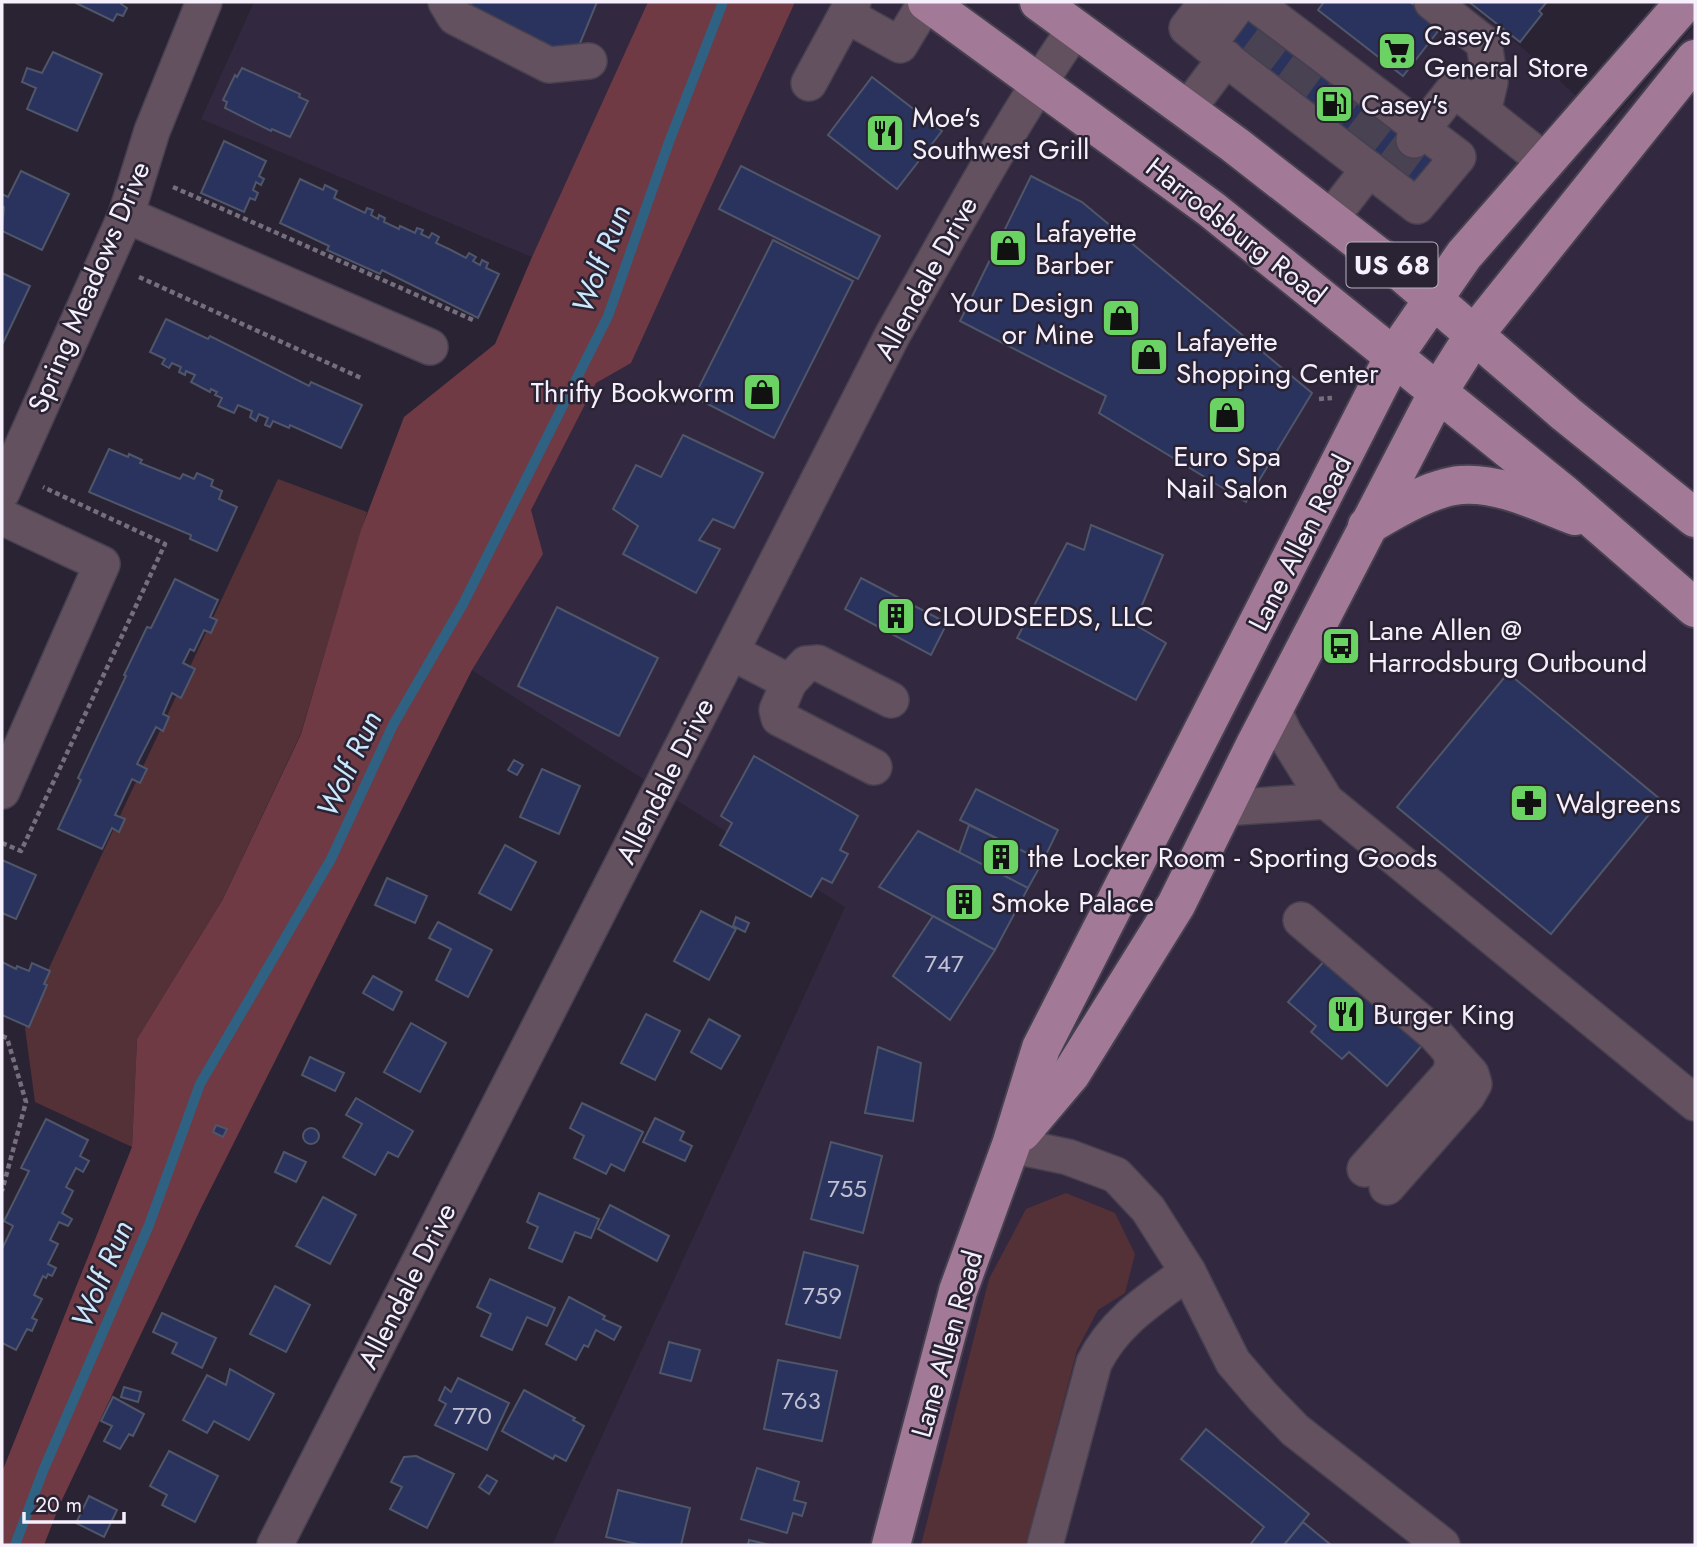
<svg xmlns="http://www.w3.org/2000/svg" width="1697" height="1547" viewBox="0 0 1697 1547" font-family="Jost,sans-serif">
<rect width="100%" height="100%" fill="#2a2334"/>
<path fill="#32283f" d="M254,2H1467L1544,66L1608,126L1695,25V1545H552L845,907L405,628L563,270L201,119Z"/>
<g fill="#543137">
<path d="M278,479L367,512L301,733L223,899L137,1039L132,1147L35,1102L25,1028L43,981L73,916Z"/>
<path d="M1066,1193L1115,1213L1135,1254L1125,1293L1098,1310L1077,1350L1026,1545H921L989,1279L1026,1209Z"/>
</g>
<path fill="#6f3a44" d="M648,2H795L631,363L596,383L531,510L543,554L472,670L201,1208L60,1504L44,1545H2V1472L132,1147L137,1039L223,899L301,734L361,530L404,417L495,344L532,257Z"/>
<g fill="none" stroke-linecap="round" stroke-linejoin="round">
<path stroke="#2f6282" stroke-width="10" d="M15,1545L43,1471L149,1225L200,1084L331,859L393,725L463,604L608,316L669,142L723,2"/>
</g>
<g fill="#29335d" stroke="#505669" stroke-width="2">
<path d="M74,2H122L121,4L127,8L123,16L117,14L113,21Z"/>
<path d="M472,2H597L574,58L469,9Z"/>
<path d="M1324,2H1410L1442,26L1403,76L1318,10Z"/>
<path d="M1469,2H1547L1539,11L1542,14L1520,42Z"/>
<path d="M1244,11L1445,163L1420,196L1219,43Z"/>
<path d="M53,52L102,74L77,131L27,109L36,88L22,82L27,68L42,73Z"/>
<path d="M242,68L300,94L299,97L308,101L290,137L272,129L271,131L225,108L227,102L223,100L235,75L237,77Z"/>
<path d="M872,77L942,131L897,189L828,135Z"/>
<path d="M224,141L266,161L259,176L264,179L261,185L256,182L253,190L258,193L255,200L250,198L244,212L201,193Z"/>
<path d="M741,166L880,236L858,279L719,209Z"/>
<path d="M21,171L69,194L42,250L2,231L4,207L2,206V194L8,197Z"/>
<path d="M1031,176L1082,202L1312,393L1246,502L1099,413L1106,396L960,321Z"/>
<path d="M300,179L323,190L325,185L337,191L334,198L365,213L367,208L373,210L371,215L378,219L379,215L385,218L384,222L399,229L400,226L415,233L417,228L423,230L421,234L429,238L432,233L439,237L436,243L451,250L466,258L469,253L476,257L473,261L480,265L482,260L488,263L486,268L499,274L478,318L382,270L380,274L327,250L329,246L280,223Z"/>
<path d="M773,240L853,281L774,438L694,397Z"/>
<path d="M2,273L30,286L3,343L2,342Z"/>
<path d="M166,319L208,339L210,336L309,386L311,382L362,405L341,448L290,425L289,428L273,421L270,427L265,425L268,418L259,414L256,421L250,417L252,411L238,405L234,413L218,406L222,398L215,395L217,392L211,389L210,392L191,382L195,375L186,371L185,375L179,372L181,367L172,363L169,368L162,364L165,359L150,352Z"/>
<path d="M683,435L763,473L734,528L713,519L699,540L720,549L696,593L623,554L638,526L613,509L636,465L661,477Z"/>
<path d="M109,449L128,457L129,454L142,460L140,463L180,479L183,474L194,479L197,473L213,480L211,486L222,491L219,499L237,507L217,551L190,539L191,535L89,492Z"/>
<path d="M1091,525L1163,555L1134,624L1166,643L1136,700L1017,638L1067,543L1084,550Z"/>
<path d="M861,578L947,623L931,655L845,609Z"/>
<path d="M175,579L218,600L210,617L217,620L211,633L204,630L194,651L190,649L183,663L195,669L181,698L172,693L163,714L169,717L163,731L156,727L137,764L147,769L140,783L132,779L115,815L125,819L119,832L112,828L102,849L58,829L81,780L78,778L126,676L124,675L147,627L151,628Z"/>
<path d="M557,607L658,658L619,736L518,686Z"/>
<path d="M1508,673L1661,800L1551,934L1397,807Z"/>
<path d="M754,756L858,816L840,850L848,854L832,883L822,878L811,897L720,845L732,823L721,816Z"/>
<path d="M514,760L523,765L517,775L508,770Z"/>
<path d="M542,769L580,786L559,834L520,817Z"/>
<path d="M976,789L1058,830L1043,861L960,820Z"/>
<path d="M969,825L1043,861L1028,888L959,853Z"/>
<path d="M918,831L1028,888L995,950L879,887Z"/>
<path d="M505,845L536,862L511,910L479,893Z"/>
<path d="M2,860L36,875L16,919L2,913Z"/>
<path d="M387,878L427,896L415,923L375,905Z"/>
<path d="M701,911L736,929L709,980L674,961Z"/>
<path d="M933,916L995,950L950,1020L893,976Z"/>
<path d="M736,917L749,923L745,932L733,926Z"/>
<path d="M438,922L492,950L468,997L436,980L451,949L429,938Z"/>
<path d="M1326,959L1424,1043L1387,1086L1349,1052L1342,1059L1311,1032L1316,1026L1288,1002Z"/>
<path d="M2,962L16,969L17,966L29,971L32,963L50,971L44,984L47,985L29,1027L2,1015Z"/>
<path d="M373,976L402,992L393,1010L363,993Z"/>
<path d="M646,1014L680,1031L655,1080L621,1063Z"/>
<path d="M709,1019L740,1036L721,1069L691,1052Z"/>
<path d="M411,1023L446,1043L420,1092L384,1072Z"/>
<path d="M878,1047L921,1063L913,1121L865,1113Z"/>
<path d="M310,1057L344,1073L335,1091L302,1075Z"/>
<path d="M356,1098L413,1131L398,1157L388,1152L375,1175L343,1157L362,1124L346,1115Z"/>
<path d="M582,1103L643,1132L624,1171L611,1164L606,1174L574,1158L584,1136L570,1128Z"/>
<path d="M655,1118L684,1132L680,1140L692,1146L685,1161L643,1142Z"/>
<path d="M46,1119L88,1140L80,1156L89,1161L83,1172L76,1168L66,1187L73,1191L62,1213L72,1219L68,1226L59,1222L50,1240L58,1244L48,1264L56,1268L52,1276L48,1274L46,1278L43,1276L34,1295L42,1299L32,1318L37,1320L32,1331L27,1329L16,1350L2,1343V1249L13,1226L4,1221L29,1171L21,1168Z"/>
<path d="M216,1125L227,1129L223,1137L213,1132Z"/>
<circle cx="311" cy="1136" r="8"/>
<path d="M831,1142L882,1156L863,1233L811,1219Z"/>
<path d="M284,1152L306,1162L296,1182L275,1172Z"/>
<path d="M539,1193L599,1219L591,1238L575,1232L562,1262L529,1248L538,1227L527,1222Z"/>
<path d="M323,1197L356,1215L330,1264L296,1246Z"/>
<path d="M610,1205L669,1236L657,1261L598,1229Z"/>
<path d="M804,1252L858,1266L840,1338L786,1324Z"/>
<path d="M490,1279L555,1308L547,1326L527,1317L512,1350L481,1336L491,1314L477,1307Z"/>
<path d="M275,1286L310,1305L286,1352L250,1334Z"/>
<path d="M569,1297L605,1316L603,1319L621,1327L614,1340L596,1330L588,1347L584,1345L576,1360L546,1344Z"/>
<path d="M162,1313L216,1338L202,1368L172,1353L177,1343L153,1332Z"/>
<path d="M669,1342L700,1350L691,1381L660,1373Z"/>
<path d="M778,1360L837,1371L822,1441L764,1429Z"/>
<path d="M230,1369L274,1394L249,1440L214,1421L207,1433L183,1420L207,1375L226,1385Z"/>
<path d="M458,1378L509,1403L487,1450L435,1425L446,1404L439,1400L445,1387L451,1392Z"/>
<path d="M124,1387L141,1392L138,1402L121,1397Z"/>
<path d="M524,1390L575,1418L573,1420L584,1426L566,1461L555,1455L553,1459L502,1431Z"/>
<path d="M113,1397L144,1414L133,1436L129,1434L120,1449L104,1441L112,1426L101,1421Z"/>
<path d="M1206,1429L1309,1514L1284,1545H1250L1264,1527L1181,1459Z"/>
<path d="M169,1451L218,1476L195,1522L162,1505L167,1495L150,1486Z"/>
<path d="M416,1456L454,1474L427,1528L390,1509L402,1487L391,1482L404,1457Z"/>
<path d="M757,1468L799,1482L794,1500L806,1503L802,1516L793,1513L787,1533L741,1519Z"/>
<path d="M487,1475L497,1481L489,1494L479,1487Z"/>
<path d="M618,1490L690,1508L681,1545H642L606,1537Z"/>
<path d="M89,1496L117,1510L104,1537L76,1523Z"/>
<path d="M1303,1522L1331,1545H1284Z"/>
<path d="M749,1540L770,1545H748Z"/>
</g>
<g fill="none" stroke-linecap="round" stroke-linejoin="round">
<g stroke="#484252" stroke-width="35" stroke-dasharray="35 18" stroke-linecap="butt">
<path d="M1251,67L1276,34"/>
<path d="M1287,94L1311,61"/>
<path d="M1322,121L1347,89"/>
<path d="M1356,146L1381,114"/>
<path d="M1390,172L1414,140"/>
</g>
<g stroke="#464050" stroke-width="38">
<g id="minor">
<path d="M446,2L455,17L549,65L589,61"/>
<path d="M1207,2L1187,28L1208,45"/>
<path d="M1240,2L1208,45L1417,206L1458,157L1253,2"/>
<path d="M1432,2L1484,43L1490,82L1483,112"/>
<path d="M846,15L900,45L926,2"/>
<path d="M809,83L853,2"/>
<path d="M1187,110L1226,58"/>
<path d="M1414,140L1454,89L1546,162"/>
<path d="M126,215L430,347"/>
<path d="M1330,219L1369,169"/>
<path d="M2,492L126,215L152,131L204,2"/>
<path d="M2,517L102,564L2,791"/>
<path d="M731,652L789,682L806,664L818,663L891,700"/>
<path d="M789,682L777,710L779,718L874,767"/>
<path d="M1273,709L1284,733L1326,801L1695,1103"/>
<path d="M1224,808L1326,801"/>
<path d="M1301,920L1436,1035C1449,1050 1456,1053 1450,1074L1365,1169"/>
<path d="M1011,1145L1068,1157L1116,1175L1148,1209L1188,1272L1233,1362L1263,1397L1295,1430L1442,1545"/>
<path d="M1387,1187L1467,1096L1474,1084L1471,1074L1452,1053"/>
<path d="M275,1545L893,334C952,231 1008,126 1075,29"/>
<path d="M1045,1545L1094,1363C1115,1321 1151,1299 1188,1272"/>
</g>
</g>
<g stroke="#464050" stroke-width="42">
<g id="major">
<path d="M927,2L1211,209L1564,494L1695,608"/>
<path d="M1039,2L1235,145L1375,254L1399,270L1566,414L1695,518"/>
<path d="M1367,526C1392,511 1432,487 1461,485C1500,482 1540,503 1575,516"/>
<path d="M1022,1132L1071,1074L1176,905L1255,745L1438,392L1474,335L1695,59"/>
<path d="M891,1545L958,1291L1011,1145L1041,1048L1394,356L1464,255L1685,2"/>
</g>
</g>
<g stroke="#746e7d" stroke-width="4.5" stroke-dasharray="5 3.5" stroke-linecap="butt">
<path d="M173,187L473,320"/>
<path d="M139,277L361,378"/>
<path d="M1319,399L1332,398"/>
<path d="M2,843L21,851L165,544L43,487"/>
<path d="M2,1036L7,1038L26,1102L2,1191"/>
</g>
<use href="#minor" stroke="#64515f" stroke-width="35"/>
<use href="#major" stroke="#a27a97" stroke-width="38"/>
</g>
<defs>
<g id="supermarket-square" transform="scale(2.0125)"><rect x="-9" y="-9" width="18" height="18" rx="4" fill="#6bd363" stroke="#2a2334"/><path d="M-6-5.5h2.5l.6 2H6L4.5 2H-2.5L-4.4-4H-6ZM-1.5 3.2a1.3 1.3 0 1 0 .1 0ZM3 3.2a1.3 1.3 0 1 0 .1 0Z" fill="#111"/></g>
<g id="fuel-square" transform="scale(2.0125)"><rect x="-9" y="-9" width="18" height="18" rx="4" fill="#6bd363" stroke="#2a2334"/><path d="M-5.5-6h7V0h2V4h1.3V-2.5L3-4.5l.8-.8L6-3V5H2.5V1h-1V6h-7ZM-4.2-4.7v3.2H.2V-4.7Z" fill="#111"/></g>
<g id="restaurant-square" transform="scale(2.0125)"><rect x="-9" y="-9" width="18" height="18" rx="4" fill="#6bd363" stroke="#2a2334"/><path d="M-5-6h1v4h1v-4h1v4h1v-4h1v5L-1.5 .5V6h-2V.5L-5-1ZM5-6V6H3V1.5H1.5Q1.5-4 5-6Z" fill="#111"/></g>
<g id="shop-square" transform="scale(2.0125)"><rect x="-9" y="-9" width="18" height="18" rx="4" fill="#6bd363" stroke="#2a2334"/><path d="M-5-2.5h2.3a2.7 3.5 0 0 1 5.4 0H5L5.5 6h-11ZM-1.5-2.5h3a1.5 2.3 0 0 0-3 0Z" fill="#111"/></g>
<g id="building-square" transform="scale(2.0125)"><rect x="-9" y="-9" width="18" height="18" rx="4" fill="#6bd363" stroke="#2a2334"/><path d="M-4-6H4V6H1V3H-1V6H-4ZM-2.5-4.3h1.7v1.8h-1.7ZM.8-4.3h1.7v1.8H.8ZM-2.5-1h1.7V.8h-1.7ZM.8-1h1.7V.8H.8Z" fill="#111"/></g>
<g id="bus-square" transform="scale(2.0125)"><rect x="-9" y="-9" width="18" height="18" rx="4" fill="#6bd363" stroke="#2a2334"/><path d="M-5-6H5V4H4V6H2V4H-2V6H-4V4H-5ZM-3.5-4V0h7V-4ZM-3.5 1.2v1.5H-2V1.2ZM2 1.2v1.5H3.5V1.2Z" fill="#111"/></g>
<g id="pharmacy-square" transform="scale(2.0125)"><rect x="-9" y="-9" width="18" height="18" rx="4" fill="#6bd363" stroke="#2a2334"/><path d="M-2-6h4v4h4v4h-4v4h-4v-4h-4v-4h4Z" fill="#111"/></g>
</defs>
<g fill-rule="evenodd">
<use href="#supermarket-square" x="1397" y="51"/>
<use href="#fuel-square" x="1334" y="104"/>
<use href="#restaurant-square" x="885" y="133"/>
<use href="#shop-square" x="1008" y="248"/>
<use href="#shop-square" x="1121" y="318"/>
<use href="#shop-square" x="1149" y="357"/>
<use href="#shop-square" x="762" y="392"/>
<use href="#shop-square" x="1227" y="415"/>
<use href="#building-square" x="896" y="616"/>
<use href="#bus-square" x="1341" y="646"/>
<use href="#pharmacy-square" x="1529" y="803"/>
<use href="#building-square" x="1001" y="857"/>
<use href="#building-square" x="964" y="902"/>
<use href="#restaurant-square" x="1346" y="1014"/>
</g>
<g text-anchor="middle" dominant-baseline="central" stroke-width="5" stroke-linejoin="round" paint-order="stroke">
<g font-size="24" fill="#c2c1d4">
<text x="944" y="963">747</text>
<text x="847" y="1188">755</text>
<text x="822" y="1295">759</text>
<text x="801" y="1400">763</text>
<text x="472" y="1415">770</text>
</g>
<rect fill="#2a2334" stroke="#b8b2c0" stroke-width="2" x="1346.5" y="242.5" width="91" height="45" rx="5"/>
<g font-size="26" font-weight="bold" fill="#f5f0fc">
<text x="1392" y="265">US 68</text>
</g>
<g font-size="28" fill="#f5f0fc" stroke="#2a2334" text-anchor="start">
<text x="1424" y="35">Casey's<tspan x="1424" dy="32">General Store</tspan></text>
<text x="1361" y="104">Casey's</text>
<text x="912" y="117">Moe's<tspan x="912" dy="32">Southwest Grill</tspan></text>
<text x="1035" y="232">Lafayette<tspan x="1035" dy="32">Barber</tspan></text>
<text x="1094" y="302" text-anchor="end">Your Design<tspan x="1094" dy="32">or Mine</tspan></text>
<text x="1176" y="341">Lafayette<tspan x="1176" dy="32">Shopping Center</tspan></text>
<text x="735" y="392" text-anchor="end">Thrifty Bookworm</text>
<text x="1227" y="456" text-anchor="middle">Euro Spa<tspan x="1227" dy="32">Nail Salon</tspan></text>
<text x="923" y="616">CLOUDSEEDS, LLC</text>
<text x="1368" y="630">Lane Allen @<tspan x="1368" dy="32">Harrodsburg Outbound</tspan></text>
<text x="1556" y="803">Walgreens</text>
<text x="1028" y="857">the Locker Room - Sporting Goods</text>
<text x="991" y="902">Smoke Palace</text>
<text x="1373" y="1014">Burger King</text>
</g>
<g font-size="28" fill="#f5f0fc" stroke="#2a2334">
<text transform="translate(1236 231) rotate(38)">Harrodsburg Road</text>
<text transform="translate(926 278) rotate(-61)">Allendale Drive</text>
<text transform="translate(89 287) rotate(-67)">Spring Meadows Drive</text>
<text transform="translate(1300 543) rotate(-63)">Lane Allen Road</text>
<text transform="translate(665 781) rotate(-63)">Allendale Drive</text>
<text transform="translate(407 1286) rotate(-63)">Allendale Drive</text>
<text transform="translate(947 1344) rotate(-74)">Lane Allen Road</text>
</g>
<g font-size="30" font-style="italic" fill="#cbe8fd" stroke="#2a2334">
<text transform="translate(601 259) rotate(-69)">Wolf Run</text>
<text transform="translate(349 764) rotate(-65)">Wolf Run</text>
<text transform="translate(102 1274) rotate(-67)">Wolf Run</text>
</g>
</g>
<rect width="1697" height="1547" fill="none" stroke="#f5f0fc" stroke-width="7"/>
<path d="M24 1512v10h100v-10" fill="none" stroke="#f5f0fc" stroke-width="3.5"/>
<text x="35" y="1512" font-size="21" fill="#f5f0fc" stroke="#2a2334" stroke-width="5" paint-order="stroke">20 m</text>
</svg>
